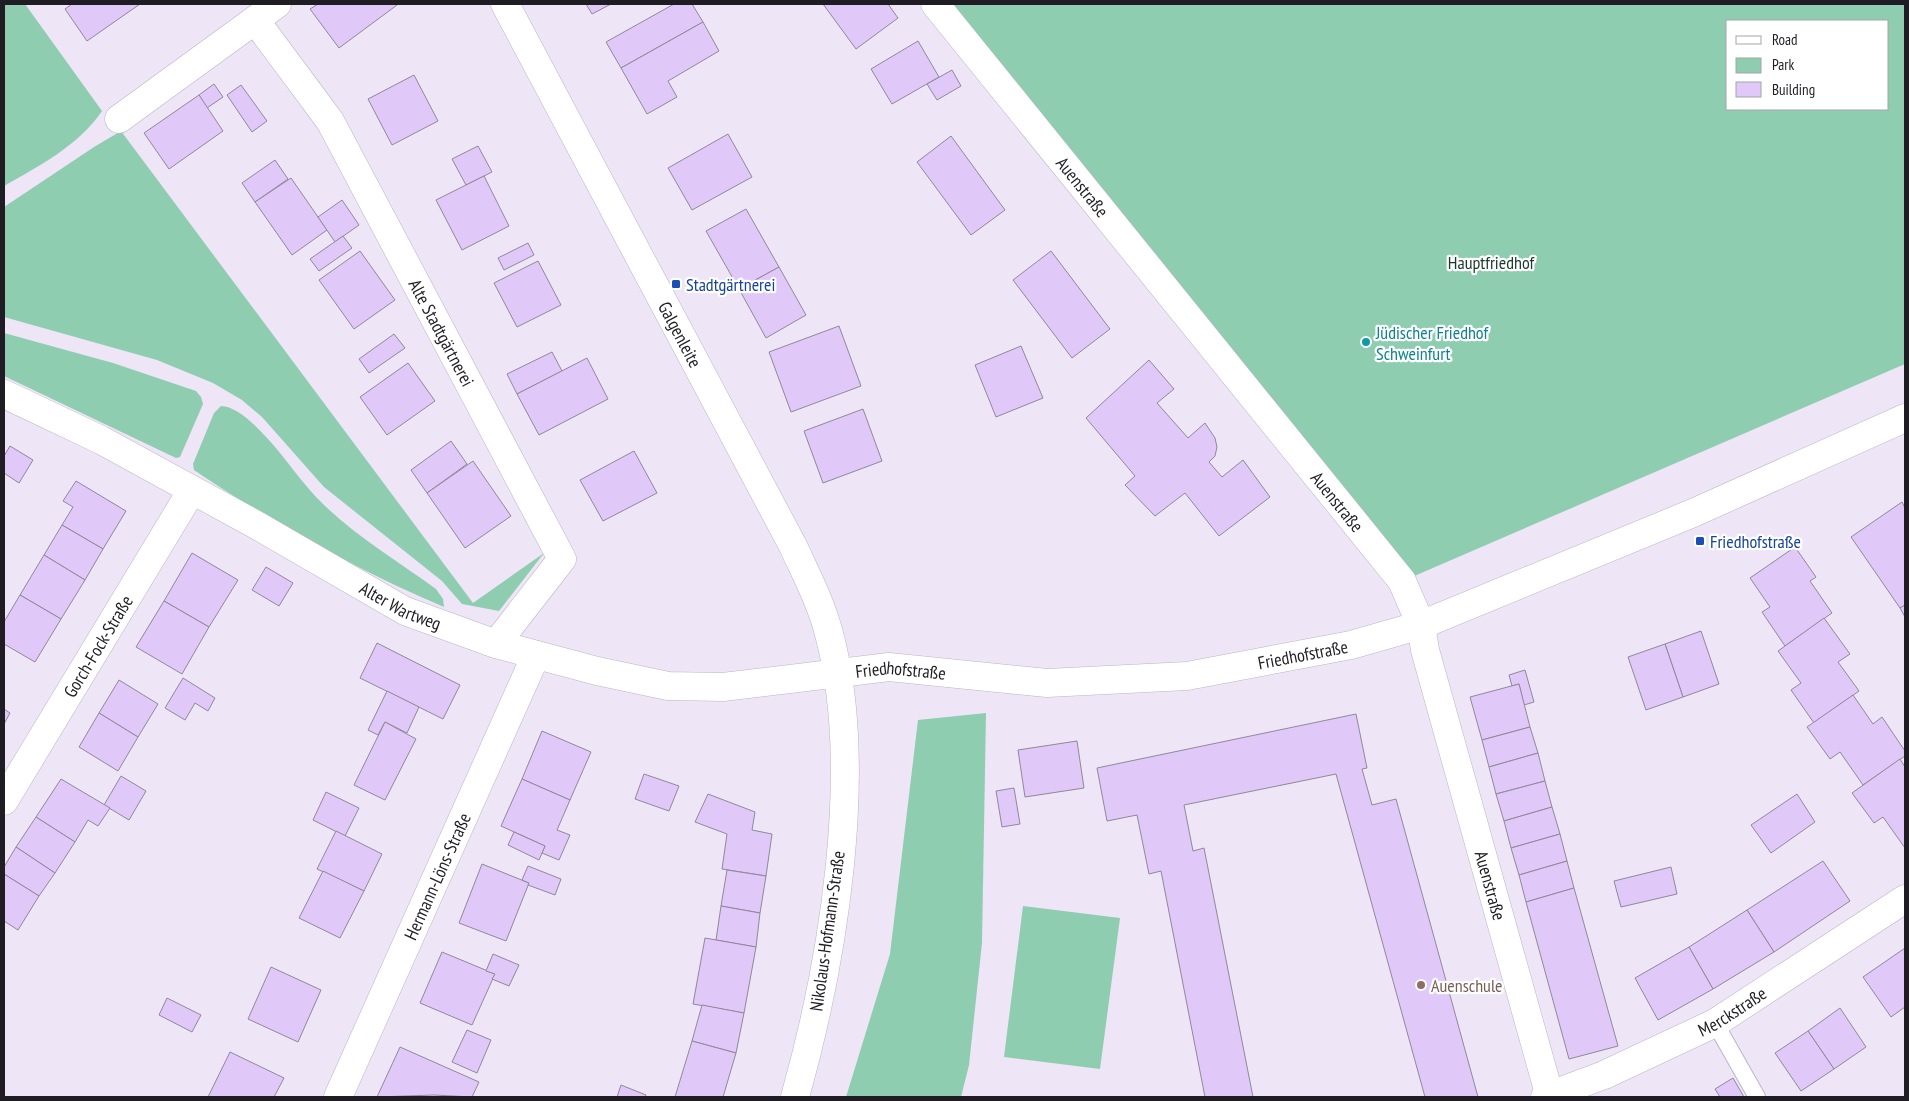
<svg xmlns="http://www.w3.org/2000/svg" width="1909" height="1101" viewBox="0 0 1909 1101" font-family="'PT Sans Narrow',sans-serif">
<rect width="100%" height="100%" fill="#eee5f7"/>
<g fill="#8fcdb0" fill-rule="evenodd">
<path d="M4,4H25L102,111C78,146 39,166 4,186Z"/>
<path d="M950,4H1905V364L1412,577ZM1728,21H1888V109H1728Z"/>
<path d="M121,131L473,603L544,553L499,611L462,604L442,581L324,487L262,417L242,400L213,383L157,360L4,317V207L94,147Z"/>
<path d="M4,333L113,363L196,391L201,397L203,404L180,457L176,458L4,376Z"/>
<path d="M221,406C247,406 287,462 303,482C338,526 391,556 436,589L443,599L444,607C357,570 273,523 194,470L193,464L214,413Z"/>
<path d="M986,713L982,943L969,1065L961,1097H846L890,954L918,720Z"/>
<path d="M1023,906L1120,918L1100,1069L1004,1057Z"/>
</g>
<g fill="#e0c8f8" stroke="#908898">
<path d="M72,4H140L87,41L65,9Z"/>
<path d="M318,4H396L397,5L339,48L310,9Z"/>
<path d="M586,4H611L592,14Z"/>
<path d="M674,4H692L703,22L621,68L606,42Z"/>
<path d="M823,4H888L898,18L856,49Z"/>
<path d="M703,22L719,51L668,81L677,97L647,114L621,68Z"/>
<path d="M918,41L939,77L892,104L871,69Z"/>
<path d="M952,70L961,86L937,100L927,84Z"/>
<path d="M414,75L438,121L392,145L368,99Z"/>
<path d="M214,84L223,97L207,108L199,95Z"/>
<path d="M241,85L267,121L252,132L227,95Z"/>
<path d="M199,95L223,131L169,169L144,133Z"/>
<path d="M728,134L752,177L692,210L668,168Z"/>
<path d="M951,136L1005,210L971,235L917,162Z"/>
<path d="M478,146L492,172L466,185L452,159Z"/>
<path d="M275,160L288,179L255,202L242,183Z"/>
<path d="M484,176L509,226L462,250L436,200Z"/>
<path d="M291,178L327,230L292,255L255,202Z"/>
<path d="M342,200L359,225L335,242L318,217Z"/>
<path d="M746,209L779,267L739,289L706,231Z"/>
<path d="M343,236L352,248L319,271L310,259Z"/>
<path d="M528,243L534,255L504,270L498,258Z"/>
<path d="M360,251L395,300L354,329L319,280Z"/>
<path d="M1051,251L1110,329L1072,358L1013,280Z"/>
<path d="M538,261L561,305L517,327L494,283Z"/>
<path d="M779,267L806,315L766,338L739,289Z"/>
<path d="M839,326L861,386L791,412L769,352Z"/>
<path d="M394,334L405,348L369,373L359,359Z"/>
<path d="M1021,346L1043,398L996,417L975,365Z"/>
<path d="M552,352L562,371L517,394L507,374Z"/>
<path d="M587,358L608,399L539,435L517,394Z"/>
<path d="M1149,360L1174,389L1157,403L1188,438L1205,423L1215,438L1217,447L1215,456L1209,462L1222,477L1243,460L1270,497L1219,536L1185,493L1155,516L1125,485L1135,476L1086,418Z"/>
<path d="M408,363L435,401L387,435L360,397Z"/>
<path d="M863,409L882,461L823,483L804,431Z"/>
<path d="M451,441L467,464L427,493L411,470Z"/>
<path d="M10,446L33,460L19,483L4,473V456Z"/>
<path d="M634,451L657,493L603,521L580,480Z"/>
<path d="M473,461L511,516L465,548L427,493Z"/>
<path d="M76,481L126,511L103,549L62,525L73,507L63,501Z"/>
<path d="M1902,502L1905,508V605L1900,608L1851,537Z"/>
<path d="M62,525L103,549L85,580L44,555Z"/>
<path d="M1795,547L1816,577L1810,581L1832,613L1785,646L1762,612L1770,607L1750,578Z"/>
<path d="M192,553L238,580L209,627L164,601Z"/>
<path d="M44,555L85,580L61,619L20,595Z"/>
<path d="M266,567L293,583L279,606L252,590Z"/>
<path d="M20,595L61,619L35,662L4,644V622Z"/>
<path d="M164,601L209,627L182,674L136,647Z"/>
<path d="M1905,605V617L1900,608Z"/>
<path d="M1824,618L1850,654L1838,662L1859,691L1814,723L1791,690L1801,683L1778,651Z"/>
<path d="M1701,631L1719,684L1683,697L1665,644Z"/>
<path d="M377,643L460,685L443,719L360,678Z"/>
<path d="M1665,644L1683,697L1646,710L1628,657Z"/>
<path d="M1525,670L1534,702L1524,705L1519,684L1512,686L1509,675Z"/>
<path d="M183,678L215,698L208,711L195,703L185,720L165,708Z"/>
<path d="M119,680L158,704L138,737L99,713Z"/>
<path d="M1519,684L1530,727L1482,740L1470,697Z"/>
<path d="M387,691L419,707L407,733L385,722L378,735L368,730Z"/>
<path d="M1853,695L1873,724L1882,717L1905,751V756L1863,785L1840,752L1830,759L1807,727Z"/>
<path d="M4,709L10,713L4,724Z"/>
<path d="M99,713L138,737L118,771L79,747Z"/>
<path d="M1356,714L1367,768L1362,769L1372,805L1396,799L1478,1097H1425L1336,774L1184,805L1193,851L1204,848L1253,1097H1205L1161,871L1149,874L1137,815L1107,821L1097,768Z"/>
<path d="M385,722L416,739L385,800L354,785Z"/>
<path d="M1530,727L1538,753L1489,767L1482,740Z"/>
<path d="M542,731L591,752L570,800L522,779Z"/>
<path d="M1077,741L1084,788L1025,797L1018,750Z"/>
<path d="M1538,753L1545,781L1496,794L1489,767Z"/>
<path d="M1900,759L1905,767V848L1883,817L1874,823L1852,793Z"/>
<path d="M644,774L679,786L669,811L635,799Z"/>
<path d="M121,776L146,791L129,820L104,805Z"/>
<path d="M61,779L110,808L98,826L88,820L75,842L36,817Z"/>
<path d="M522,779L570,800L557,830L570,835L559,860L542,853L545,846L501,826Z"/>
<path d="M1545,781L1552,807L1504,821L1496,794Z"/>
<path d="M1014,788L1020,824L1002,827L996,791Z"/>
<path d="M326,792L359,808L345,836L313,820Z"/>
<path d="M708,794L755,812L752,830L772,834L766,876L722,869L727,834L695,822Z"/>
<path d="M1797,794L1815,822L1771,853L1751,825Z"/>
<path d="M1552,807L1560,834L1511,848L1504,821Z"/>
<path d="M36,817L75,842L55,873L16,847Z"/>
<path d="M336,831L382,854L364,891L317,869Z"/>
<path d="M514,832L545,846L539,860L508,845Z"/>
<path d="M1560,834L1567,861L1519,875L1511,848Z"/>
<path d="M16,847L55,873L39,896L4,874V867Z"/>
<path d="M1567,861L1574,888L1526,902L1519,875Z"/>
<path d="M1823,861L1850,901L1774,952L1747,910Z"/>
<path d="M482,864L529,883L506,941L459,923Z"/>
<path d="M528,866L561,879L555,895L528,885L529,883L522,880Z"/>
<path d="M1671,867L1677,894L1621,907L1614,881Z"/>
<path d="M727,870L766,876L760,913L721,906Z"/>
<path d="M323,871L364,891L340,938L299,918Z"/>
<path d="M4,874L39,896L18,930L4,921Z"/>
<path d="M1574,888L1618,1046L1569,1059L1526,902Z"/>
<path d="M721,906L760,913L756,947L716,940Z"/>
<path d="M1747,910L1774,952L1713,989L1689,947Z"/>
<path d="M705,938L756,947L744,1013L693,1004Z"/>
<path d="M1689,947L1713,989L1658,1020L1635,978Z"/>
<path d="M1905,948V1007L1891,1017L1863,977Z"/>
<path d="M442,952L495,974L472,1025L420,1003Z"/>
<path d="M493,954L519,965L509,986L492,979L495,974L486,971Z"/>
<path d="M271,967L321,990L298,1042L248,1019Z"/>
<path d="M167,998L201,1015L192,1032L159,1015Z"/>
<path d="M702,1005L744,1013L736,1053L692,1041Z"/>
<path d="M1840,1008L1866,1047L1834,1069L1808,1031Z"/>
<path d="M467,1030L491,1040L477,1073L452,1062Z"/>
<path d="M1808,1031L1834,1069L1801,1091L1775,1053Z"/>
<path d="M692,1041L736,1053L723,1097H675Z"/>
<path d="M400,1047L479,1082L472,1097L434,1095L377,1097Z"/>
<path d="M230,1052L284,1078L274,1097H208Z"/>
<path d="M1733,1078L1744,1097H1720L1715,1089Z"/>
<path d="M621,1085L646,1095L645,1097H617Z"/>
</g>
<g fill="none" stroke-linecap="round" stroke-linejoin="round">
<g stroke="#bcb4c5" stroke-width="18">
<path id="service" d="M1715,1023L1757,1097"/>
</g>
<g stroke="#bcb4c5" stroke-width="29">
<g id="minor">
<path id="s1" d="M505,4L793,546C806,574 820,601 828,630C866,767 833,962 795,1097"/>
<path id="s2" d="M935,4L1402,581L1421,625L1425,650L1550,1097"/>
<path id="s3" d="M255,20L330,121L562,559L496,644"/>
<path d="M119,119L277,4"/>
<path id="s4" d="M4,394L101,440L260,527L405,611L496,644L597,671L668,686L723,687L889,667L1047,683L1187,676L1351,645L1421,625L1693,513L1905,418"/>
<path id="s5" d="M4,801L192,490"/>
<path id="s6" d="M338,1097L536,655"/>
<path id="s7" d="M1545,1097L1604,1075L1715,1023L1905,899"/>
</g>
</g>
<use href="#service" stroke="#fff" stroke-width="16"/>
<use href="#minor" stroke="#fff" stroke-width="28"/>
</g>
<g fill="#1a4fb4" stroke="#fff" stroke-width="2">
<rect x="671" y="279" width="10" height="10" rx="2.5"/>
<rect x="1695" y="536" width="10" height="10" rx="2.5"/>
</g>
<circle fill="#0f9aa8" stroke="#fff" stroke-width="2" cx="1366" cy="342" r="5"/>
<circle fill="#8d6e63" stroke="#fff" stroke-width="2" cx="1421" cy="985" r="5"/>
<g text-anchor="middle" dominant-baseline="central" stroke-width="4.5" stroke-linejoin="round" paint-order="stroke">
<g font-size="18" fill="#1f1c23" stroke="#fff">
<text stroke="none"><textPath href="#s2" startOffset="235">Auenstraße</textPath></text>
<text stroke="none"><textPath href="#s3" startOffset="365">Alte Stadtgärtnerei</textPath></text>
<text stroke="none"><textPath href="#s1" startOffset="374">Galgenleite</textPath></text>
<text stroke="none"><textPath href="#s2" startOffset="640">Auenstraße</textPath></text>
<text stroke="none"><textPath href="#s4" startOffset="450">Alter Wartweg</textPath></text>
<text stroke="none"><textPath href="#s5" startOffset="181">Gorch-Fock-Straße</textPath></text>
<text stroke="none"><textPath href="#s4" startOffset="1369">Friedhofstraße</textPath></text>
<text stroke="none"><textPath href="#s4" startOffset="964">Friedhofstraße</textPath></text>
<text stroke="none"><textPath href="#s6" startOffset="242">Hermann-Löns-Straße</textPath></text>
<text stroke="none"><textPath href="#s2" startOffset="1060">Auenstraße</textPath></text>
<text transform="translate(827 931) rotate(-82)">Nikolaus-Hofmann-Straße</text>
<text stroke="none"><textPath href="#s7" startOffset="206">Merckstraße</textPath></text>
</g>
<g font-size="18" fill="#18392b" stroke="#fff">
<text x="1491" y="262">Hauptfriedhof</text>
</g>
<g font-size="18" fill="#164399" stroke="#fff" text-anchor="start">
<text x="686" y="284">Stadtgärtnerei</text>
<text x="1710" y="541">Friedhofstraße</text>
</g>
<g font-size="18" fill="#0d838f" stroke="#fff" text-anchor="start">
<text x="1376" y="332">Jüdischer Friedhof<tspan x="1376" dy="21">Schweinfurt</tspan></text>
</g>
<g font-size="18" fill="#785e54" stroke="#fff" text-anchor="start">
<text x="1431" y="985">Auenschule</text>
</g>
</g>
<rect width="1909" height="1101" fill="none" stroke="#1f1c23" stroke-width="10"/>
<rect x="1726" y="20" width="162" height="90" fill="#ffffff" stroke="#a5a4a7"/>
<rect x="1736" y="36" width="25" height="8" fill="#ffffff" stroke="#a5a4a7"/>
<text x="1772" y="45" font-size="15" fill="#1f1c23">Road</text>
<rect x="1736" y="58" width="25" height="15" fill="#8fcdb0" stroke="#a5a4a7"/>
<text x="1772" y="70" font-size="15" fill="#1f1c23">Park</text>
<rect x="1736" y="82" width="25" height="15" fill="#e0c8f8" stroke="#a5a4a7"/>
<text x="1772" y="95" font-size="15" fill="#1f1c23">Building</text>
</svg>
